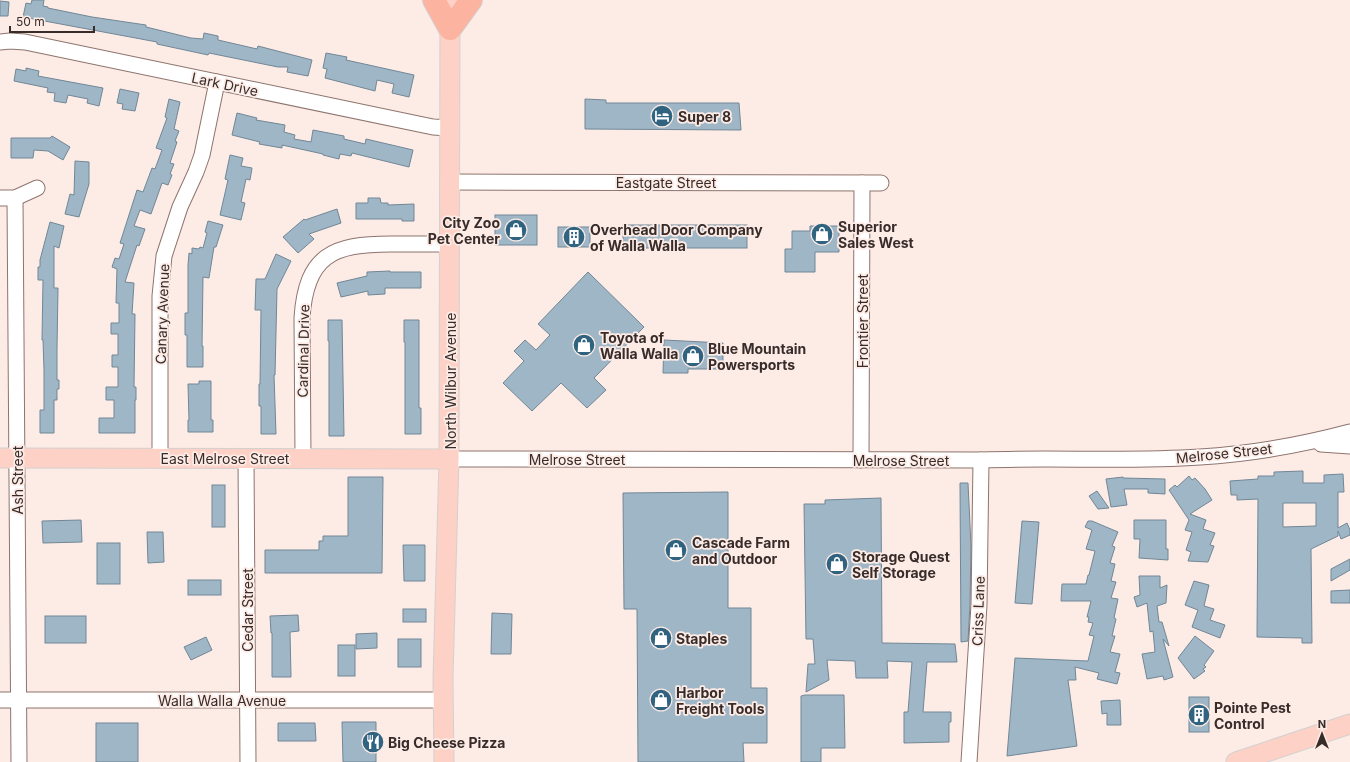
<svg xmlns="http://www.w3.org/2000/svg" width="1350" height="762" viewBox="0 0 1350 762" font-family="Inter,sans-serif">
<rect width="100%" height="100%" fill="#fdebe6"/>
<g fill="#9eb6c6" stroke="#718796" fill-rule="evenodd">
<path d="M32,0H44L43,6L48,7V8L92,17L146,25V27L191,38L203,39L204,33L218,36V40L257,49L258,46L312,60L308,76L287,72L288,67H278L209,53L208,55L157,44V42L23,17L26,3L31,4Z"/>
<path d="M0,1L9,2L8,16H0Z"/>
<path d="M326,53L347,57L346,60L414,75L409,97L392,93L394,84L377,80L375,91L325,78L327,69L323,68Z"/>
<path d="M26,68L39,71L38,76L103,88L99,106L87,103L88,99L68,95L66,103L54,101L55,93L47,92L48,88L14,81L16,69L26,71Z"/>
<path d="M120,89L139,93L135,111L122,109L123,104L117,103Z"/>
<path d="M169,99L180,102L174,129L179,131L175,141L177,142L170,163L174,164L170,174L172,175L168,185L162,183L151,214L140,210L134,226L145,229L139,246L137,245L125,282L134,283L132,314H135L134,387H136V400H135V433H99V418H114V400H106V387H118V367H112V355H118V334H111V323H119V303H116L117,269L112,267L115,258L119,259L124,244L120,243L137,190L143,192L152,168L155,169L162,150L156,148L167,118L165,117Z"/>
<path d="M585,99L606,100V103H739L741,130L585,129Z"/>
<path d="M237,113L257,118L256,120L285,125L284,132L295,135L294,139L311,142L313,130L344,136V139L365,144L366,139L413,150L409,167L352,153L351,156L340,154L339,159L323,155V154L282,145V148L259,144L260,142L232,135Z"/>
<path d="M52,136L70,147L63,160L48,151L34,150L33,158H11V138H50Z"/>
<path d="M230,155L243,158L241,166L252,168L250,180L246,179L241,202L245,203L241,220L220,215L228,180L225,179Z"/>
<path d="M75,161L89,162V184L79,217L65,214L70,194L74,195Z"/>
<path d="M368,198H380L381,203H388V205L414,204V221H402V219H356V203H368Z"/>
<path d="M337,209L341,223L309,234L314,239L298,253L283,237L304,219L305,220Z"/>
<rect x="495" y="215" width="42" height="30"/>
<path d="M208,221L223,225L216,247H214L209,278L203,277L202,346H203V367H187V335H185V313H188V265L189,253L192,254V248L199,249L200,247L203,248L207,233L205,232Z"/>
<path d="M50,222L64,226L59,248L54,246V288H58L57,349V380H59V389H57V400H54V433H40V410H44V370L43,340H42L43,280H38V267H40V260Z"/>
<rect x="623" y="225" width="124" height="23"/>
<path d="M810,226H839V252H815V272H785V249H792V231H810Z"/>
<rect x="558" y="227" width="32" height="20"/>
<path d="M276,254L291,261L277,289L275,375H274L276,434H261V406H259V384H260L261,310H255L256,279H265Z"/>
<path d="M390,271V272H421V288H385V294L368,295V291L341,297L337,283L367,276V272Z"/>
<path d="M588,272L644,327L594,378L606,390L587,408L561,383L532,411L503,383L524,361L514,351L525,340L536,350L550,335L538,324Z"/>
<path d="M328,320H342L344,436H329V341H328Z"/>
<path d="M404,320H419V408H421V434H405V342H404Z"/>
<path d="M664,340L723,343V369H688V373H663Z"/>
<path d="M199,381H211V420H213V432H188V420H189L188,384H199Z"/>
<path d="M1303,471V483H1324V475L1343,474L1344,492H1338V528L1347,523L1350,530V535L1341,539L1338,531V536L1311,549L1312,643H1302V638L1257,637L1258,499L1237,500V495H1231L1230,481L1258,479V476H1274V472ZM1283,503H1316V526L1283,527Z"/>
<path d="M1189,476L1192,480L1195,478L1205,489L1212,500L1190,514L1206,520L1203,529L1215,533L1210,545L1214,546L1208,562L1188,561L1191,552L1186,550L1192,532L1185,530L1189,520L1169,490L1175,485L1177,487Z"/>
<path d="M348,477H383L382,573H265V550H319V541H323V536H348Z"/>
<path d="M1123,477V478L1165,479V494L1148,493V489H1124L1127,505L1111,507L1106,479Z"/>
<path d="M960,483H968L971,546L970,605L968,641L961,642Z"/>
<rect x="212" y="485" width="13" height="42"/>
<path d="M1097,491L1109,508L1098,509L1089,496Z"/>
<path d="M728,492V608H751V688H767V743H743L744,762H638L637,609H624L623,493Z"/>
<path d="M881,498L882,643L955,644L957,662H927L923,712H951V722H949V742L904,743V712H908L912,662L887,661L888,678H856L855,661L827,660L829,680L806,692L808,664H815L813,639H806L804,504H825V500Z"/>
<path d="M81,520L82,542L43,543L42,521Z"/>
<path d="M1134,520H1166V549H1168V560L1139,558L1140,539H1134Z"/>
<path d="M1022,521L1039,522L1032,604L1015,603Z"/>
<path d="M1088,521H1092L1118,532L1112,546L1115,547L1110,563L1115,564L1111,581L1116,582L1111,598L1118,599L1114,618L1116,619L1112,636H1115L1110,652L1120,654L1115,672L1120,673L1117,684L1097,679L1099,673L1075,667L1076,680H1068L1077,746L1007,756L1015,658L1088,661L1094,636L1089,635L1093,623L1088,622L1089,617H1087L1091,601H1061L1062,584H1086L1088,575H1089L1095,551L1086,549L1092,530L1085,527Z"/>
<path d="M147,532H163L164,562L148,563Z"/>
<rect x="97" y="543" width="23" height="41"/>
<path d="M403,545H425V581H404Z"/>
<path d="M1350,559V570L1331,581V569Z"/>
<path d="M1139,576H1160V588L1167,585L1166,603L1157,606L1159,622H1162L1169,646L1163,639L1173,677L1164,680L1163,676L1147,679L1142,654L1155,652L1153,631L1150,632L1147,603L1137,607L1134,597L1140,595Z"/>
<rect x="188" y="580" width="33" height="15"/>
<path d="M1194,581L1209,585L1204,606L1214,609L1210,620L1225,625L1220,638L1192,627L1198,610L1185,605Z"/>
<path d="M1350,590V603H1331V591Z"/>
<rect x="403" y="609" width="23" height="13"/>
<path d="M492,613L512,614L511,654H491Z"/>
<path d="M298,615L299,631L290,632L291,677H272V633H271L270,616Z"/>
<rect x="45" y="616" width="41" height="27"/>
<path d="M377,633V648L356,649V634Z"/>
<path d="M1195,636L1214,651L1204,665L1206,667L1203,669L1205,671L1194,679L1178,658Z"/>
<path d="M206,637L212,650L191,660L184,647Z"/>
<rect x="398" y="639" width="23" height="28"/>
<rect x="338" y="645" width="17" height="31"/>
<path d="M805,695H844L845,748H821V762H801V696Z"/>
<rect x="1189" y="697" width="20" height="35"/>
<path d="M1120,700L1121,725H1107V713L1102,714L1101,701Z"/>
<path d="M342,722H376V762H343Z"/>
<rect x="96" y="723" width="42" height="39"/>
<path d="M278,723H315L316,741H278Z"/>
</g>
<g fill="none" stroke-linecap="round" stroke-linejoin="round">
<g stroke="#8e746d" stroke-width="17">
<g id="minor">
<path d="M0,42L10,41L25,42L433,127L450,128"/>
<path d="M450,182L881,183"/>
<path d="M0,198H15L37,188"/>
<path d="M15,198L19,762"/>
<path d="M1321,444L1350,446"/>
<path d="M160,458V296L164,256L180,207L196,172L202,155L217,82"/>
<path d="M246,458L248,762"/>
<path d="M303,458L302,318C306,255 333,244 391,244C411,244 430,244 450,244"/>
<path d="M449,459L981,460C1054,457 1127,462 1200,457C1251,454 1301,445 1350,432"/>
<path d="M861,460L862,183"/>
<path d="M0,700H444"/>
<path d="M969,762L979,605L981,460"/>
</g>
</g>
<g stroke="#d3d1d0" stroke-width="21">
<g id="major">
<path d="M0,458L449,459"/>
<path d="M444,762L443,679L449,459L450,0"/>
<path d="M1236,762L1350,724"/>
</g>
</g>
<g stroke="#d3d1d0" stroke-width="24">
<path id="highway" d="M434,0L450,29L471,0"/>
</g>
<use href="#minor" stroke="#fff" stroke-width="15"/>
<use href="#major" stroke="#fdd1c5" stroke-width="19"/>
<use href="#highway" stroke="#fcb39f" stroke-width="22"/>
</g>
<defs>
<g id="hotel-disc" transform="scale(1.15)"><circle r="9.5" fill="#306380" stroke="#fdebe6"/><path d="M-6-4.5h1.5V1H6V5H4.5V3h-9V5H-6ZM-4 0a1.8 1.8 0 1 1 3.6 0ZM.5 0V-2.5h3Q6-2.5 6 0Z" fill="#fff"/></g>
<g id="shop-disc" transform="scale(1.15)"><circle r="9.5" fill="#306380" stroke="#fdebe6"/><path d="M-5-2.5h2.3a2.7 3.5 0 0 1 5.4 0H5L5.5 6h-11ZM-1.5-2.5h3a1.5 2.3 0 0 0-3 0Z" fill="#fff"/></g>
<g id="building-disc" transform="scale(1.15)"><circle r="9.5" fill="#306380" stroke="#fdebe6"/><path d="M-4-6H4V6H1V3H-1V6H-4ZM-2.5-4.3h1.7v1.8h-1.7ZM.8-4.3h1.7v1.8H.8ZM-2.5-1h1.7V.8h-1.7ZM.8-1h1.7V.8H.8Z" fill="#fff"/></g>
<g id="restaurant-disc" transform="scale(1.15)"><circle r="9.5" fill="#306380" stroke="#fdebe6"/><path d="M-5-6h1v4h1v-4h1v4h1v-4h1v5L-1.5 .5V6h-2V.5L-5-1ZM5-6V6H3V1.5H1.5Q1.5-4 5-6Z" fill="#fff"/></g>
</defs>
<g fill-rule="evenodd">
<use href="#hotel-disc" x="662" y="116"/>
<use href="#shop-disc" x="516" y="230"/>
<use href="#shop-disc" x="822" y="234"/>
<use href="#building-disc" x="574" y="237"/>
<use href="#shop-disc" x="584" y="345"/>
<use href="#shop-disc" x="693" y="356"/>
<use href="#shop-disc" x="676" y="550"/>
<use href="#shop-disc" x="837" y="564"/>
<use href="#shop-disc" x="661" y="638"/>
<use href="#shop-disc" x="661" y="700"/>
<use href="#building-disc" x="1199" y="715"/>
<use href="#restaurant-disc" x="373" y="742"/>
</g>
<g text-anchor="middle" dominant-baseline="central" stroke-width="3.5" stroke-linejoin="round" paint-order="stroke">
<g font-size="14" fill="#372c29" stroke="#fdebe6">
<text transform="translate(225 84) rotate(12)">Lark Drive</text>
<text x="666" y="182">Eastgate Street</text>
<text transform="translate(162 314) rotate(-88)">Canary Avenue</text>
<text transform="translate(862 321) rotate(-90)">Frontier Street</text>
<text transform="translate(303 351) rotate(-89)">Cardinal Drive</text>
<text transform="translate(450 381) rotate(-90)">North Wilbur Avenue</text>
<text transform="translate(1224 453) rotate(-6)">Melrose Street</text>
<text x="225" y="458">East Melrose Street</text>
<text x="577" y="459">Melrose Street</text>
<text x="901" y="460">Melrose Street</text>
<text transform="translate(17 480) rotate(-90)">Ash Street</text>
<text transform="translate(247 610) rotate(-90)">Cedar Street</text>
<text transform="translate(978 611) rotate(-88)">Criss Lane</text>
<text x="222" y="700">Walla Walla Avenue</text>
</g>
<g font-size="14" font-weight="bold" fill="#372c29" stroke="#fdebe6" text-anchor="start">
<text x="678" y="116">Super 8</text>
<text x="500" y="222" text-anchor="end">City Zoo<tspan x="500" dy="16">Pet Center</tspan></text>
<text x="838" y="226">Superior<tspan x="838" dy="16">Sales West</tspan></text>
<text x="590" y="229">Overhead Door Company<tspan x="590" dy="16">of Walla Walla</tspan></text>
<text x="600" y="337">Toyota of<tspan x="600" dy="16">Walla Walla</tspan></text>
<text x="708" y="348">Blue Mountain<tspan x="708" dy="16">Powersports</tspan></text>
<text x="692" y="542">Cascade Farm<tspan x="692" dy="16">and Outdoor</tspan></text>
<text x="852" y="556">Storage Quest<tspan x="852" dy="16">Self Storage</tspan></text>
<text x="676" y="638">Staples</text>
<text x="676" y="692">Harbor<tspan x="676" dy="16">Freight Tools</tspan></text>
<text x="1214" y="707">Pointe Pest<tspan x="1214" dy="16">Control</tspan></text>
<text x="388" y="742">Big Cheese Pizza</text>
</g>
</g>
<g transform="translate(1322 734)" stroke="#fdebe6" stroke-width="3" paint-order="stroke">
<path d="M0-3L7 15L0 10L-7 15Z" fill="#372c29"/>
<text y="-6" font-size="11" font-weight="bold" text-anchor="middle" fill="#372c29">N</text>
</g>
<path d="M10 26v6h84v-6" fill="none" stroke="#372c29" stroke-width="2"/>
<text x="16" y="26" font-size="12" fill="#372c29" stroke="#fdebe6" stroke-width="3" paint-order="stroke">50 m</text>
</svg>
